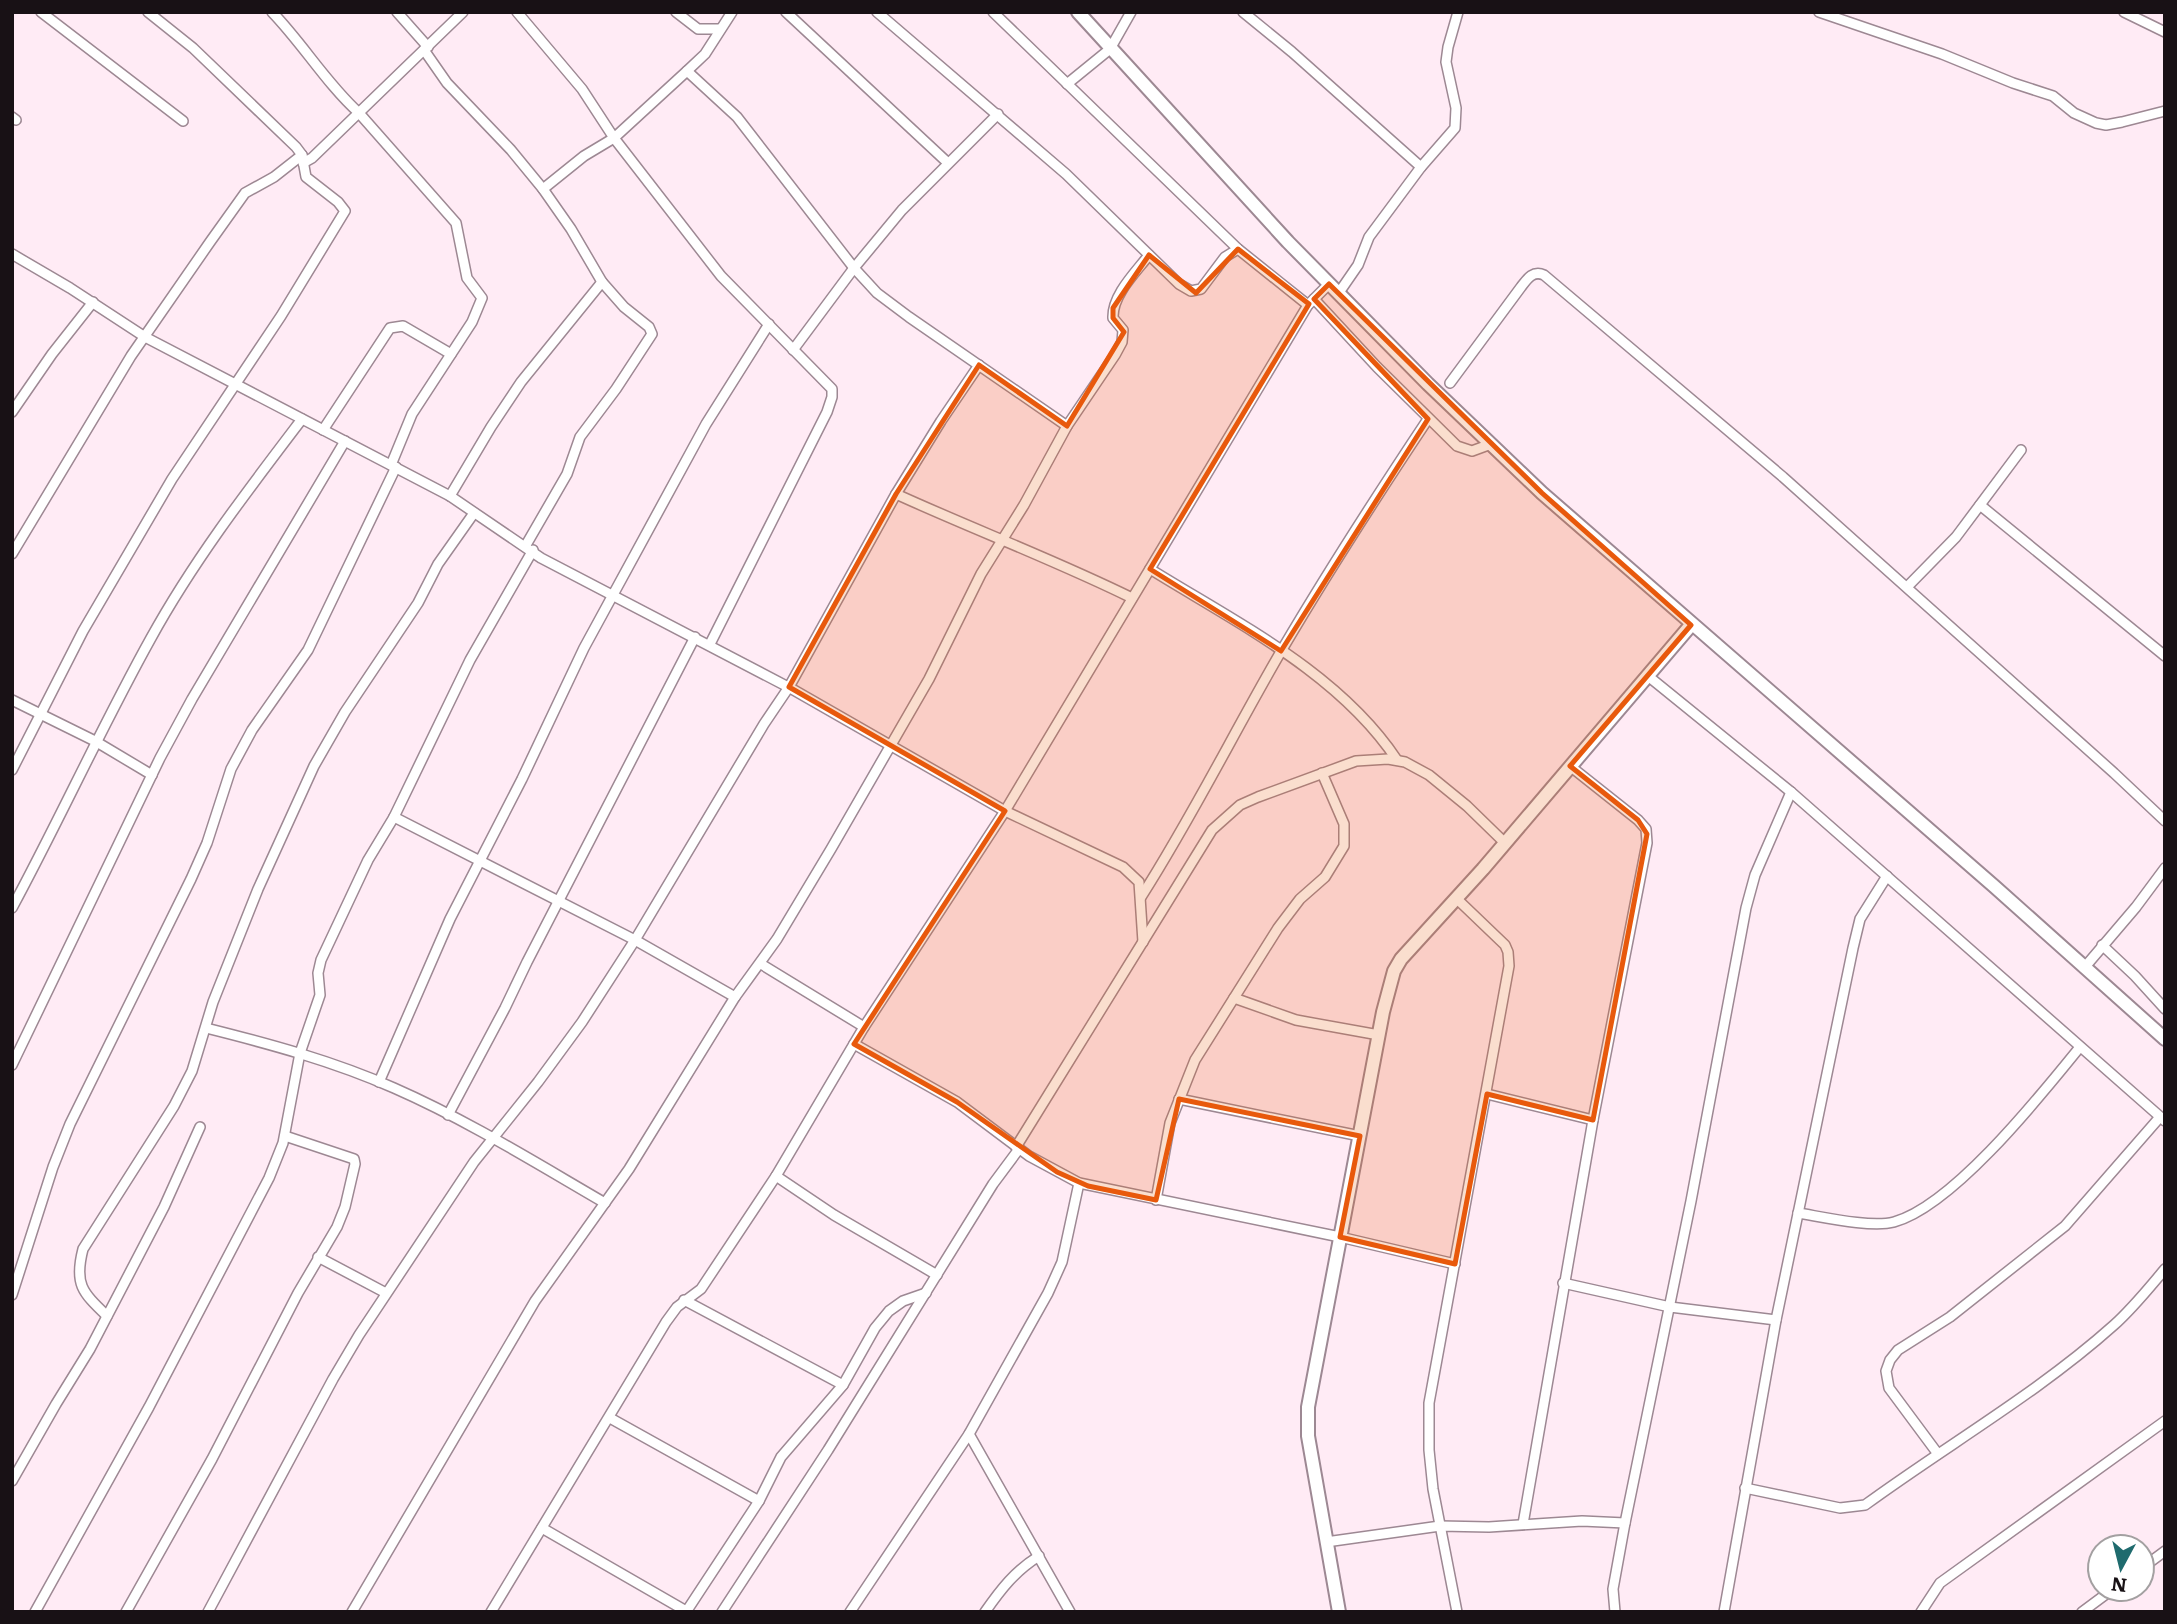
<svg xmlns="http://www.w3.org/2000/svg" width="2177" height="1624" viewBox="0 0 2177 1624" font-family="Literata,serif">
<rect width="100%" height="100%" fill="#ffebf5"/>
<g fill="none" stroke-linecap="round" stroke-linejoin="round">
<g stroke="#9d8893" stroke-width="12">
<g id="minor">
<path d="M41,12L183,121"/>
<path d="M272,12C303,44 326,83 359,113L456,223L467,278L482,298L472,322L412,414L391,465"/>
<path d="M397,12L428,47"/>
<path d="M517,12L582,89L614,138L721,276L832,389V397L827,412L710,644"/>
<path d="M676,12L698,29H719"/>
<path d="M786,12L948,163"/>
<path d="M877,12L1066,174L1179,284L1191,291L1201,289L1225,257L1238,249"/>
<path d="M993,12L1238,249L1308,305"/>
<path d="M1243,12L1292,52L1421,167"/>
<path d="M1819,12L1942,54L2013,83L2053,96L2074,113L2096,123L2106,125L2122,122L2165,111"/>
<path d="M2124,12L2165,32"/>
<path d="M424,50L447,83L511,150L543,189L571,229L602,282L624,307L649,327L652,334L616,389L580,437L567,474L526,545"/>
<path d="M687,71L737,117L854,268L877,293L909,317L1067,426"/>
<path d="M1067,84L1110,49L1131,12"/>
<path d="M12,117L16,120"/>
<path d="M303,163L312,158L463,12"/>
<path d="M543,189L584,156L614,138L687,71L705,54L732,12"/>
<path d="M12,254L70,288L145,337L450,496L541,558L792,689L1005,811L1123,867L1139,882L1143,942"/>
<path d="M1338,294L1358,265L1369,237L1421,167L1455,128L1456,108L1446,62L1448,47L1458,12"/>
<path d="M1314,299L1377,367L1457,446L1472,451L1491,444"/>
<path d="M793,350L854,268L902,210L998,114"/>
<path d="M1450,383L1521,287C1527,279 1533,270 1544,275L1783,477L2114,773L2165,821"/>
<path d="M12,412L52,354L93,302"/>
<path d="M323,430L390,328L403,326L451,354"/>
<path d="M896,494C975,530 1055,560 1132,598"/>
<path d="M450,496L491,427L521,382L602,282"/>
<path d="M1980,505L2165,656"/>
<path d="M12,554L131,356L210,242L245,193L274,177L302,155"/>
<path d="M1150,569C1237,623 1339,673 1397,760"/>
<path d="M1907,587L1956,537L2021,450"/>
<path d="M1648,676L1791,792L2165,1121"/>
<path d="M12,700L95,741L152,775"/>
<path d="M12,770L83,631L172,479L281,316L345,211L338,202L306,177L302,155L296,147L193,48L148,12"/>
<path d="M394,817L635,940L735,997"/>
<path d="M1141,897C1193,816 1235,730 1283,648C1329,570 1378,494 1428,419"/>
<path d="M1457,899L1505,945L1508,952L1509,966L1429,1403V1450L1433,1489L1457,1612"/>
<path d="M12,908C60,819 102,726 151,638C194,560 248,490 302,419"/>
<path d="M2102,945L2135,976L2165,1009"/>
<path d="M761,964L864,1027"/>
<path d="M2084,968L2136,907L2165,868"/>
<path d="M1234,998L1296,1020L1379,1035"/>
<path d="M206,1028C270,1044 333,1061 394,1088C467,1120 536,1163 605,1203"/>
<path d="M854,1044L957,1102L1029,1156L1079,1183L1340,1237L1455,1264"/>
<path d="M12,1065L160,758L192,699L345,441"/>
<path d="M379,1082L450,919L522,779L584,648L706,424L769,324"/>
<path d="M1487,1094L1593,1120"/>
<path d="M1179,1099L1360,1136"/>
<path d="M448,1115L505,1008L527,962L695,637"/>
<path d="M1016,1147L1212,830L1240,805L1258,797L1356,761L1388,759L1405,762L1429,775L1467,806L1505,843"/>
<path d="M776,1176L834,1215L937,1275"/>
<path d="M1156,1200L1170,1123L1195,1060L1278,928L1300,899L1325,877L1344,846V824L1322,773"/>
<path d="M1798,1213C1823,1217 1871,1228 1894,1222C1953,1206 2041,1095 2080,1047"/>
<path d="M318,1257L386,1293"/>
<path d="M1563,1283L1670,1307L1776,1320"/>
<path d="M12,1295L53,1167L70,1124L191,879L207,843L231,769L252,730L308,650L396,467"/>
<path d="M684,1300L843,1385"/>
<path d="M107,1316C82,1292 74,1284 83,1249L174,1106L192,1071L213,1002L258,889L314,766L345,712L418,603L438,564L474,513"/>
<path d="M610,1418L759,1501"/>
<path d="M969,1434L1070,1612"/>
<path d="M1938,1454L1889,1388L1886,1371L1890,1360L1898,1350L1950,1317L2065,1226L2160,1117"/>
<path d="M12,1481L56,1404L90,1349L164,1207L200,1127"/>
<path d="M1745,1488L1840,1508L1865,1505C1947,1445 2038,1393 2114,1325C2133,1308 2148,1289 2165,1269"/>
<path d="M1523,1524L1593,1120L1647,843L1646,829L1638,820L1570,766"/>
<path d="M542,1528L686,1611"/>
<path d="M1326,1542L1440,1526L1489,1527L1582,1521L1625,1523"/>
<path d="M2142,1568L2165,1551"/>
<path d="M35,1612L149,1407L269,1178L283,1143L300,1053L320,995L318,973L321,960L368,860L394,817L470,660L533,550"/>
<path d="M126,1612L212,1459L298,1293L337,1227L345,1207L355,1164L354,1159L285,1136"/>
<path d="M208,1612L333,1379L359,1335L474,1162L538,1082L582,1022L635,940L764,724L789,687L896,494L941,421L979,365"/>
<path d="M352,1612L535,1301L629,1169L735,997L777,939L831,849L929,679L981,574L1024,505L1067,426L1115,355L1122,342L1123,330L1113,318C1112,295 1136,272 1149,255"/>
<path d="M491,1612L666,1322L677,1307L701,1289L776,1176L864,1027L1005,811L1308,305L1329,284"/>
<path d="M686,1612L759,1501L781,1457L843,1385L875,1328L889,1311L903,1301L926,1293"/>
<path d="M722,1612L828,1450L993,1184L1019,1149"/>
<path d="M850,1612L969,1434L1048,1293L1062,1262L1079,1183"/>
<path d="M985,1612C1001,1589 1015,1571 1039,1556"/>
<path d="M1615,1612L1613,1589L1625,1523L1691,1201L1746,908L1755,875L1791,792"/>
<path d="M1724,1612L1776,1320L1853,948L1860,919L1887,876"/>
<path d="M1921,1612L1940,1583L2165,1421"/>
<path d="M2082,1612L2113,1589"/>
</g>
</g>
<g stroke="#9d8893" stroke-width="16">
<g id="tertiary">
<path d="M1078,12L1288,242L1428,384L1542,493L1995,887L2165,1039"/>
<path d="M1339,1612L1308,1436V1407L1383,1012L1394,971L1401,959L1483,869L1691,625"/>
</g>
</g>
<use href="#minor" stroke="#fff" stroke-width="9"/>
<use href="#tertiary" stroke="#fff" stroke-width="12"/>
</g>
<path fill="#e8590c" fill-opacity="0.2" stroke="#e8590c" stroke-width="5" stroke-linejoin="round" d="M1238,249L1309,304L1150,569L1281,651L1428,419L1314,299L1329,284L1542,493L1691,625L1570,766L1638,820L1647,834L1593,1120L1487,1094L1455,1264L1340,1237L1360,1136L1179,1099L1156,1200L1088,1186L1057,1172L957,1102L854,1044L1005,811L789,687L896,494L979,365L1067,426L1124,332L1113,318V308L1149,255L1196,293Z"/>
<rect width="2177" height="1624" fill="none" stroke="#181115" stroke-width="28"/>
<g transform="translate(2121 1568) rotate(187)"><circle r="33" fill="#ffffff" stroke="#a3a0a1" stroke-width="2"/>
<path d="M0-5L12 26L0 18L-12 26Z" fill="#1f6b6e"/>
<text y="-10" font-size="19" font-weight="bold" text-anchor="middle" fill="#181115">N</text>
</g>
</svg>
